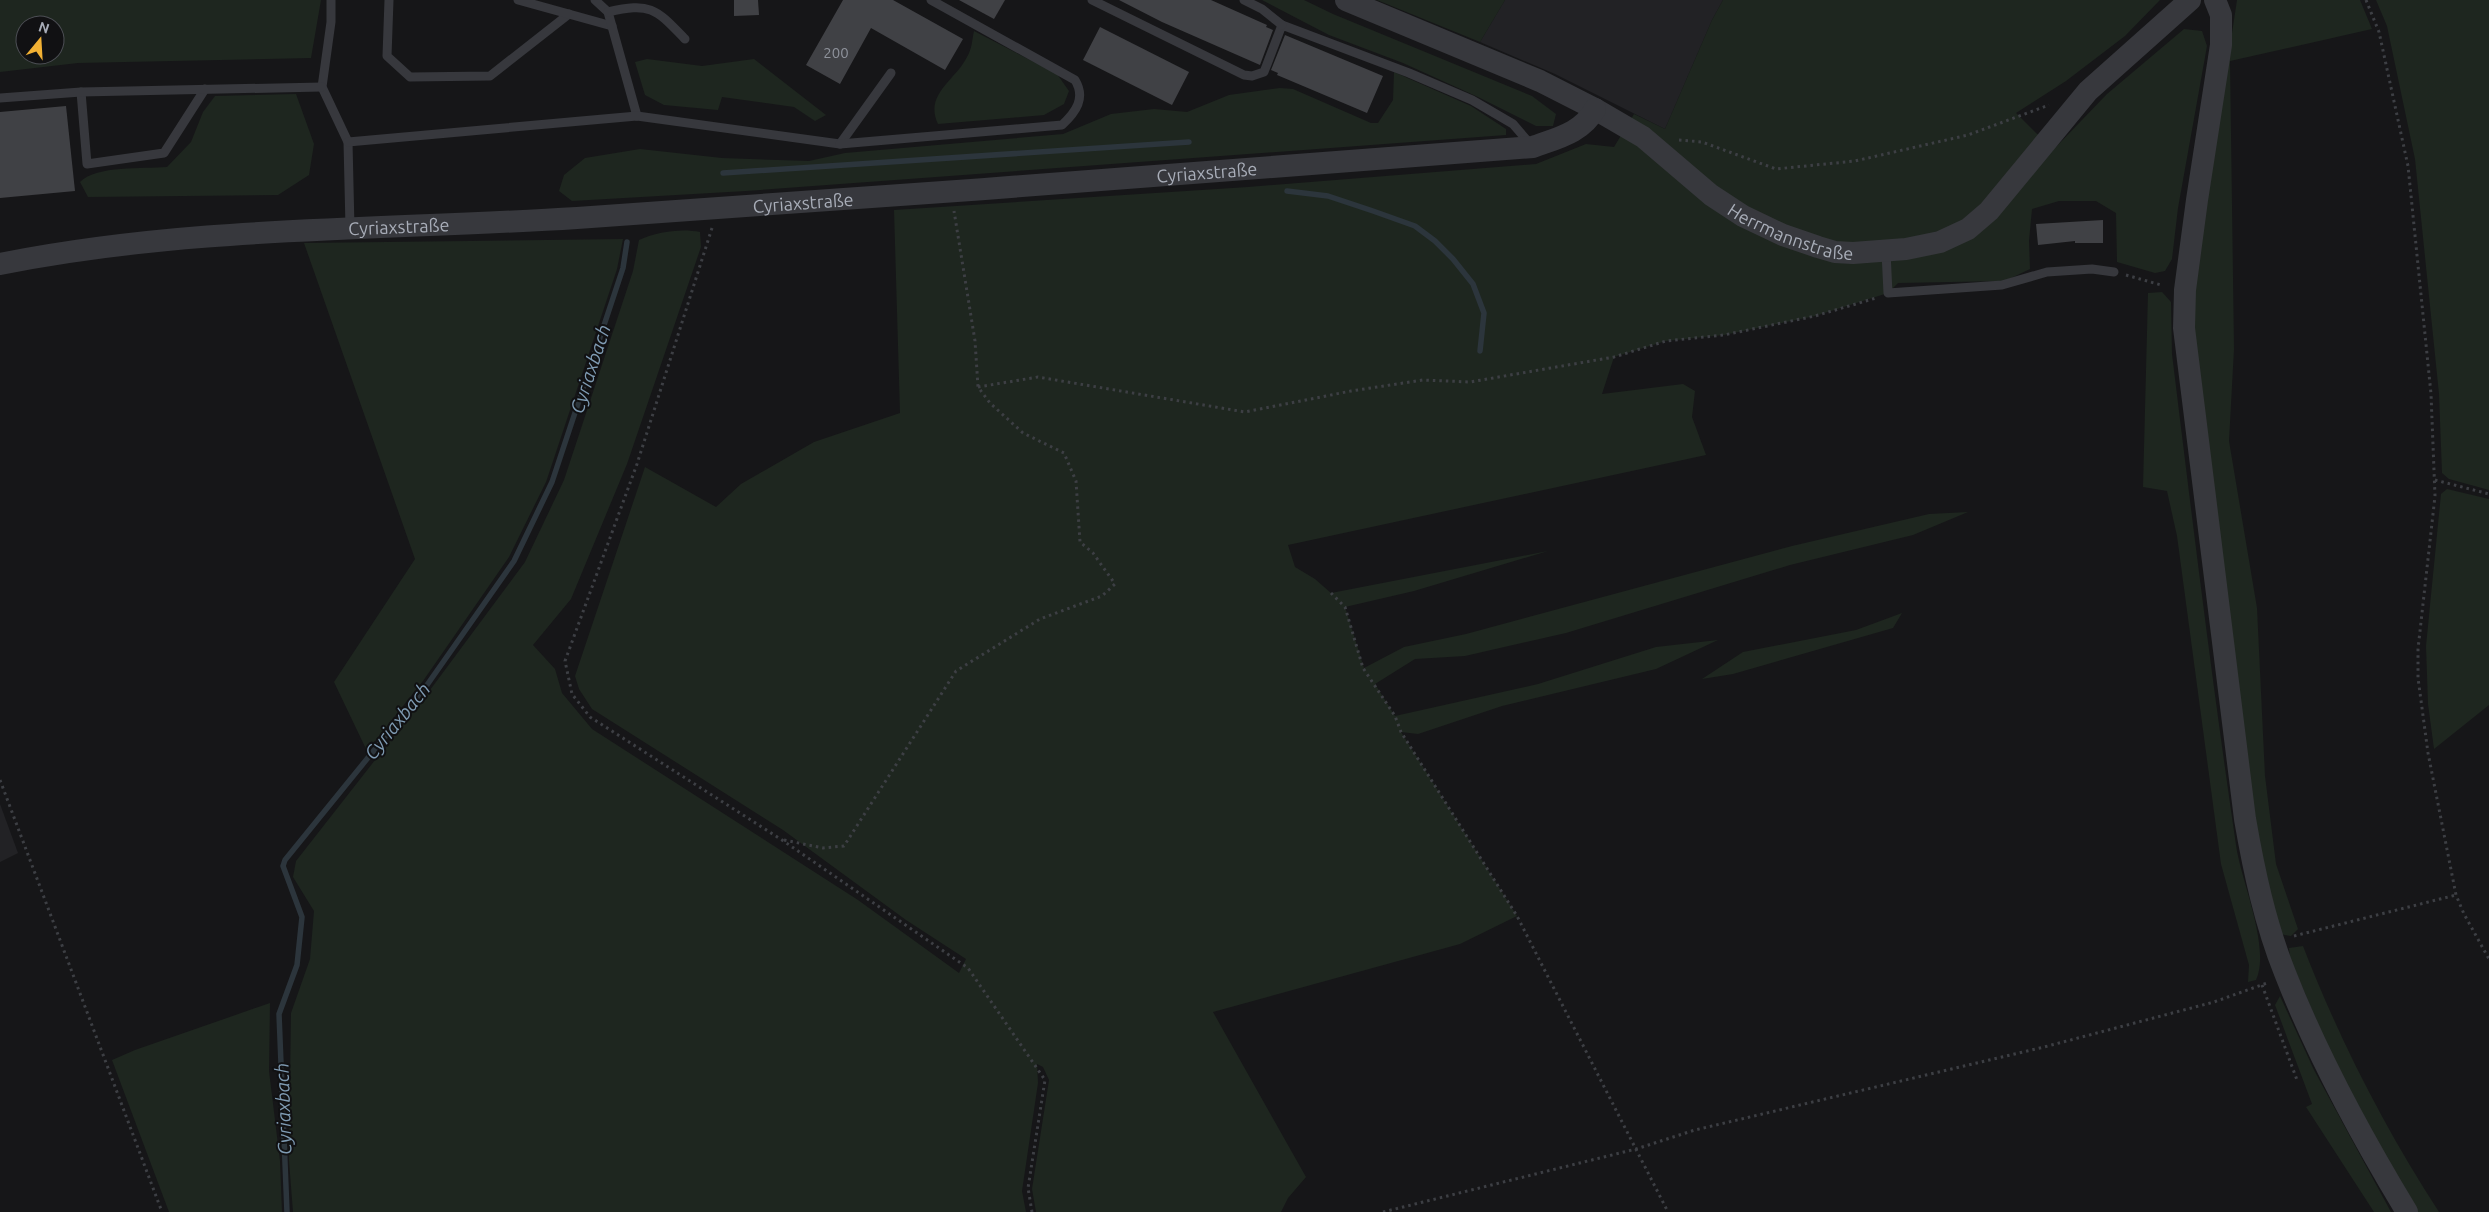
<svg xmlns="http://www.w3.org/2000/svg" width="2489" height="1212" viewBox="0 0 2489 1212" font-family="Ubuntu,sans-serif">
<rect width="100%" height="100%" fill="#161618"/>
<g fill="#222225">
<path d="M1505,0H1723L1712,20L1665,129L1555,74L1480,42Z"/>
<path d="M0,804L18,853L0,862Z"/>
</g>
<g fill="#1e261f" fill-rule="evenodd">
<path d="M0,0H321L311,58L78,63L0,72ZM25,25H55V55H25Z"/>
<path d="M1262,0H1304L1333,14L1532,96L1556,114L1553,126H1536L1478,97L1403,63L1329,35Z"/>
<path d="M1377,0H1505L1480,42Z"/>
<path d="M1723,0H2160L2125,36L2066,81L2016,113L2036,133L2056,147L2107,94L2184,29L2202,31L2207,46L2178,208L2172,259L2165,271L2155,273L2117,262L2116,213L2096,201H2059L2032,209L2029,241L2030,269L2005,281L1898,283L1888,293L1815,316L1724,335L1666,341L1614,357L1602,394L1683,384L1695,391L1692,417L1706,455L1288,545L1295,567L1315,579L1331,593L1548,551L1414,591L1345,607L1364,668L1404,647L1466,634L1792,546L1929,514L1968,512L1913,535L1790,565L1566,633L1465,656L1415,659L1375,684L1395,716L1538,684L1656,647L1718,640L1656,669L1502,706L1418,734L1401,732L1517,916L1460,944L1213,1012L1306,1177L1288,1198L1281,1212H1036L1032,1189L1049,1080L1043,1067L1037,1064L1038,1083L1022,1191L1026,1212H293L289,1161L291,1013L310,959L314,911L293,877L296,861L433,686L525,562L564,480L633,271L639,240C656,232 681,228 700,232L701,247L627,464L571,599L533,645L555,669L562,693L592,729L858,900L959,973L966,959L906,920L783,830L592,709L579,689L575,676L645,467L716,507L741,484L814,442L900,413L894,210L1248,187L1536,164L1586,144L1614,147L1634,114L1665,129L1712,20Z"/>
<path d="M2237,0H2360L2372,29L2230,61L2234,349L2229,441L2257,608L2265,776L2276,864L2298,929L2291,936L2278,934L2259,866L2197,380L2193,292Z"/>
<path d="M2376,0H2489V490L2449,479L2442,473L2439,394L2415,159L2387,26Z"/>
<path d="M974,31L1057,74L1069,91L1064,104L1044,115L938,124C924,94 955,81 967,57C972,49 972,40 974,31Z"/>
<path d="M647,59L702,66L754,59L826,115L815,121L794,107L722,97L718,110L664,105L645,95L635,62Z"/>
<path d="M1394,72L1471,106L1506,129V135L746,191L572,201L559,191L564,175L585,158L640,149L722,158L809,161L845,153L1063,134L1111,114L1154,109L1187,112L1229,95L1280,88L1293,89L1371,123H1378L1393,100Z"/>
<path d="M296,94L314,144L309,175L278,195L88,197L80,182C97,165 143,169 167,167L191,142L203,112L215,96Z"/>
<path d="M623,239L617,269L546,482L509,557L423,681L367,751L334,682L415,559L304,243Z"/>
<path d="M2162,292L2171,302L2172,354C2192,518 2212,681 2236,845C2241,881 2271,948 2256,980L2248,982L2249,965L2221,864L2177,536L2167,491L2143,487L2148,293Z"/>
<path d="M2447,489L2489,499V705L2434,749L2428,704L2426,646L2441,494Z"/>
<path d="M1902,613L1893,628L1733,674L1702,679L1743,652L1856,630Z"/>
<path d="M2303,946C2339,1039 2385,1129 2439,1212H2415L2336,1067L2290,958L2289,948Z"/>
<path d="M2280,996L2314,1070L2391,1212H2374L2306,1107L2312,1104L2275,1005Z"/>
<path d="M270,1003L269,1071L280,1161L282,1212H169L112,1060L135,1050Z"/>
</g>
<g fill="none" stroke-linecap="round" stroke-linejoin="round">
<g stroke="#2c353c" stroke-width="5.5">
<path d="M723,173L1189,142"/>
<path d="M1287,191L1328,196L1373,211L1415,226L1435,241L1453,259L1473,284L1484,313L1480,351"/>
<path d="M287,1212L279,1014L297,965L302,917L283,866L285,860L427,685L514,561L552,482L623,268L627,242"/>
</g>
</g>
<g fill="#404145">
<path d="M734,0H758L759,15L734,16Z"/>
<path d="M843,0H893L963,39L945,70L871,28L840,84L806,65Z"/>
<path d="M959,0H1005L994,19Z"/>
<path d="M1119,0H1211L1267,25L1266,27L1273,30L1260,65L1162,22Z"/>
<path d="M1100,27L1189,72L1172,105L1083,60Z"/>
<path d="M1285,35L1383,76L1367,113L1277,75L1278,73L1271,70Z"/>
<path d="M66,106L75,191L0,198V112Z"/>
<path d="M2103,220V243H2075V241L2038,245L2036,224Z"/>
</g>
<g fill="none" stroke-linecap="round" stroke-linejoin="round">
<g stroke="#3d3f44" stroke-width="3" stroke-dasharray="2.5 4" stroke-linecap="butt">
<path d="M2366,0L2379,32L2408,166L2431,394L2435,496L2418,649V678L2428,753L2456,895L2464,914L2489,959"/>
<path d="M1679,140L1702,142L1776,169L1855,161L1968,135L2049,105"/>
<path d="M712,228L637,464L565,661L572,694L590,717L782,840L968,968L1045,1080L1028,1188L1032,1212"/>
<path d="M2126,275L2161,285"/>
<path d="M978,387L1038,377L1245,412L1351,391L1423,380L1470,382L1614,357L1666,341L1724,335L1815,316L1876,298"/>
<path d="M2435,480L2489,494"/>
<path d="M1331,593L1345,607L1363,668L1395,716L1401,732L1517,916L1668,1212"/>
<path d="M0,780L162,1212"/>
<path d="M784,840L823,848L844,846L956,671L1040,619L1102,596L1115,584L1093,553L1080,542L1076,481L1064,453L1023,433L990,403L978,387L975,341L954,211"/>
<path d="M2294,936L2456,895"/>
<path d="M2262,985L2297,1080"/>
<path d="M1383,1212L1636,1149L1695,1130L2044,1047L2214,1002L2267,983"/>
</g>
<g stroke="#37383d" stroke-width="9">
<path d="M331,0V22L322,87L348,142L350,228"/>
<path d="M389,0L387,56L410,77L490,76L569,14"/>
<path d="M518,0L612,26"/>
<path d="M595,0L608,12L637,116"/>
<path d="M1092,0L1244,75L1252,76L1264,72L1282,25L1409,73L1472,100L1513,124L1531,145"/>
<path d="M1244,0L1262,9L1282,25"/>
<path d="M608,12C651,2 656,9 685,39"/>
<path d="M81,92L87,164L164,153L205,89"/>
<path d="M0,98L81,92L322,87"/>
<path d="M348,142L637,116L840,144L891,73"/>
<path d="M840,144L1062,125C1076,112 1086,98 1075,80L931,0"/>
<path d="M1886,252L1888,293L2002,285L2047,272L2092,269L2114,272"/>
</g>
<g stroke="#37383d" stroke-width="22">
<path id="s1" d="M1346,0L1540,81L1595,109L1643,137L1711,195L1743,216L1783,235L1818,247L1835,252L1853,253L1906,249L1940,242L1968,229L1989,211L2088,91L2190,0"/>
<path d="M2215,0L2221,15V45L2197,200L2185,290L2184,328L2245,819C2254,871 2265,923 2285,973C2317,1055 2361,1136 2407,1212"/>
<path id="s2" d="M0,264C189,226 385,230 577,218C896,197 1214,171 1533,147C1557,138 1582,133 1595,109"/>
</g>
</g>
<g text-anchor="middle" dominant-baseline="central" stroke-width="4" stroke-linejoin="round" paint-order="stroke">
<g font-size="15" fill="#8e929b">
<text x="836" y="52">200</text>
</g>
<g font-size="18" fill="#a8adb8" stroke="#111113">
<text stroke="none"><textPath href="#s2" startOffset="1211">Cyriaxstraße</textPath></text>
<text stroke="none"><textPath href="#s2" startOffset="806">Cyriaxstraße</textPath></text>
<text stroke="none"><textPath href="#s2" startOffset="401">Cyriaxstraße</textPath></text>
<text stroke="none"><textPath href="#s1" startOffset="506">Herrmannstraße</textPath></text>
</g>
<g font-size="19" font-style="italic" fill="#7f9bb3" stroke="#111113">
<text transform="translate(590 369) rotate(-72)">Cyriaxbach</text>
<text transform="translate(397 721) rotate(-51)">Cyriaxbach</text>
<text transform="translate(283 1109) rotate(-92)">Cyriaxbach</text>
</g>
</g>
<g transform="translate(40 40) rotate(18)"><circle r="24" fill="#111113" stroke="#4d4f55"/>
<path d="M0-4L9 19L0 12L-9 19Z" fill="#f2b134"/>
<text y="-8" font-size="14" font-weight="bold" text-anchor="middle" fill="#a8adb8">N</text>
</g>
</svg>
